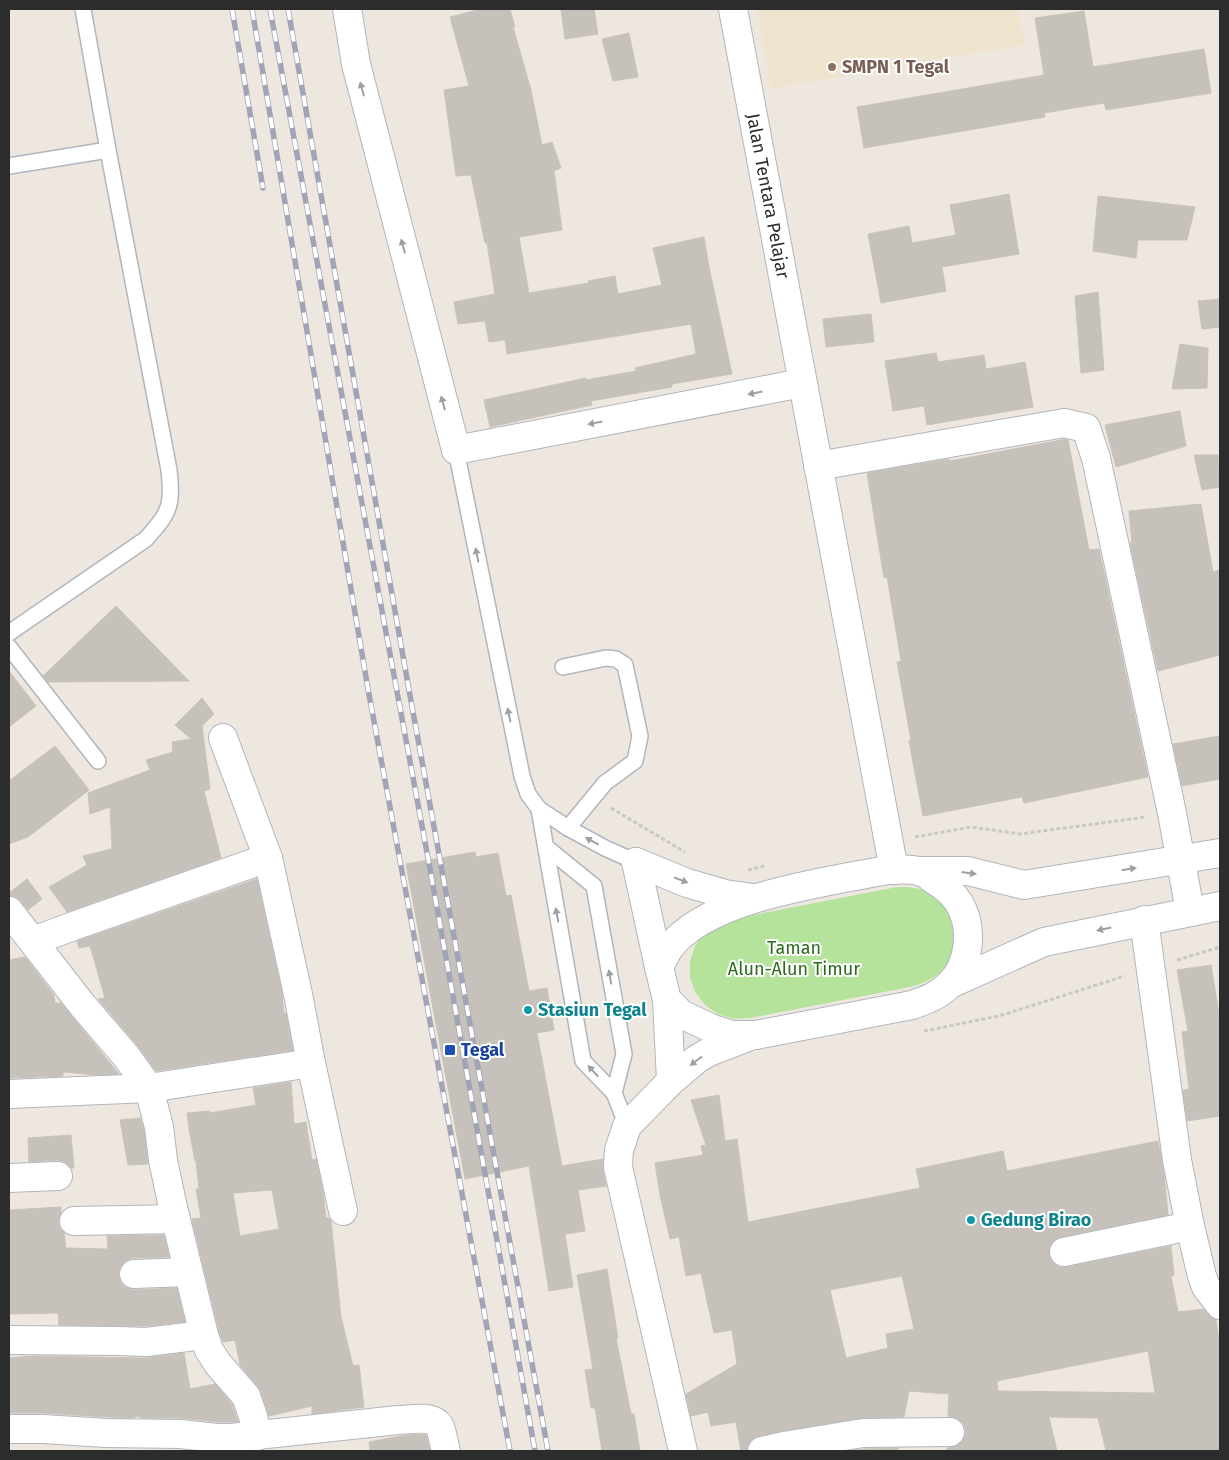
<svg xmlns="http://www.w3.org/2000/svg" width="1229" height="1460" viewBox="0 0 1229 1460" font-family="'Fira Sans',sans-serif">
<rect width="100%" height="100%" fill="#ede7df"/>
<path fill="#efe4ce" d="M757,9H1018L1024,45L771,89Z"/>
<path fill="#b5e39c" d="M897,887C908,887 918,887 928,892C957,906 963,947 941,971C934,979 925,982 915,986L750,1018L734,1019L718,1014L705,1005L695,992L690,977V961L695,946L704,933L733,919Z"/>
<g fill="#c6c1ba" stroke="#c9c3b8" fill-rule="evenodd">
<path d="M481,9H510L515,27H513L531,90L542,145L552,142L561,168L554,171L562,230L519,237L529,293L589,283L588,281L615,276L618,294L662,285L653,248L704,237L709,267L732,374L672,384V387L591,401L592,405L490,427L484,400L586,378V380L636,371L635,368L696,354L691,324L507,354L505,340L489,342L485,321L458,324L454,302L495,294L487,243H485L471,175L456,176L444,90L469,86L450,17Z"/>
<path d="M561,9H594L598,34L565,39Z"/>
<path d="M1084,11L1093,67L1204,49L1211,93L1106,110L1104,103L1044,113L1045,117L864,148L857,107L1044,75L1035,18Z"/>
<path d="M629,33L638,77L613,81L602,39Z"/>
<path d="M1009,194L1019,254L942,267L946,291L881,303L868,234L909,226L912,243L956,235L950,205Z"/>
<path d="M1098,196L1195,207L1187,240H1138L1136,258L1093,251Z"/>
<path d="M1098,292L1104,370L1081,373L1075,296Z"/>
<path d="M1220,299V327L1202,329L1198,301Z"/>
<path d="M871,314L874,342L826,347L823,319Z"/>
<path d="M1180,344L1208,348L1207,388L1172,389Z"/>
<path d="M936,353L938,362L984,355L986,369L1025,362L1033,407L927,425L924,406L893,411L885,361Z"/>
<path d="M1180,411L1186,446L1116,467L1105,425Z"/>
<path d="M1066,439L1068,440L1089,550L1099,549L1148,777L1024,803L1022,797L923,816L909,741L911,740L897,662L901,661L887,577L884,578L867,473L949,459L950,461Z"/>
<path d="M1194,455H1218L1220,487L1202,490Z"/>
<path d="M1201,504L1213,572L1220,570V655L1158,671L1130,543H1132L1129,511Z"/>
<path d="M116,606L189,681L48,682L43,676Z"/>
<path d="M9,671L36,706L9,727Z"/>
<path d="M202,698L214,714L202,726L210,789L204,791L221,858L67,912L49,887L87,865L83,856L112,849L110,807L90,814L88,793L150,770L146,760L173,752L172,742L191,739L175,725Z"/>
<path d="M1220,736V779L1182,786L1173,744Z"/>
<path d="M55,746L89,790L28,837L9,844V781Z"/>
<path d="M475,852L476,857L498,853L506,896L511,895L529,991L547,988L554,1030L537,1033L562,1166L603,1159V1170L606,1186L578,1190L585,1231L565,1234L573,1287L549,1291L529,1166L465,1179L406,864Z"/>
<path d="M27,879L42,899L28,910L21,901L15,897L9,896V893Z"/>
<path d="M257,879L282,993L284,1013H286L293,1050L156,1071L138,1046L98,999L105,998L90,946L79,948L77,941Z"/>
<path d="M25,957L54,995L55,1003H61L119,1074L97,1075L63,1072V1076L9,1078V960Z"/>
<path d="M1211,965L1220,1020V1116L1187,1121L1183,1090L1189,1089L1182,1032L1188,1031L1177,970Z"/>
<path d="M291,1082L294,1124L306,1122L312,1160L316,1159L323,1191L326,1218H329L331,1221L341,1317L353,1366L359,1365L364,1407L312,1414V1406L269,1416L261,1391L240,1365L235,1340L223,1342L219,1331L192,1219L201,1218L196,1189H199L196,1161H195L190,1135L187,1113L210,1111V1113L256,1105L253,1088ZM272,1190L279,1229L240,1236L233,1193Z"/>
<path d="M719,1095L725,1141L737,1139L748,1222L920,1188L916,1169L1003,1151L1007,1171L1158,1141L1164,1173L1168,1215L1061,1237L1053,1241L1049,1248V1255L1053,1263L1060,1267H1067L1171,1246L1174,1275L1171,1276L1178,1312L1203,1309L1208,1315L1216,1320L1220,1346V1451H1106L1098,1418L1049,1417L1057,1451H946L947,1448L958,1445L963,1440L966,1432L964,1424L958,1419L948,1416L949,1394L909,1391L904,1417L861,1418L781,1431L759,1436L752,1439L747,1446V1451H741L736,1422L711,1426L708,1412L691,1416L686,1394L737,1364L732,1330L714,1333L701,1273L686,1276L679,1237L670,1239L660,1195L655,1163L703,1155L701,1146L706,1145L691,1100ZM902,1276L914,1329L886,1334L888,1348L846,1358L830,1290ZM1148,1351L1155,1393L998,1391L997,1381Z"/>
<path d="M140,1118L144,1130L148,1164L128,1165L120,1120Z"/>
<path d="M71,1135L74,1168H71L65,1162L58,1160L29,1162L28,1138Z"/>
<path d="M61,1207V1212L58,1222L60,1229L64,1232L66,1248L108,1249L107,1236L164,1235L169,1257L133,1258L126,1261L120,1267L118,1275L121,1283L127,1288L134,1290L177,1288L185,1322L145,1326L59,1325L58,1313L9,1314V1210Z"/>
<path d="M607,1269L618,1338H616L631,1414H634L640,1451H602L595,1408H591L585,1370L593,1369L577,1275Z"/>
<path d="M184,1353L190,1389L215,1384L232,1404L238,1422H218L180,1418H140L139,1416L131,1418L107,1417L44,1413H9V1358L33,1356L146,1358Z"/>
<path d="M419,1434L426,1435L430,1451H370L369,1442L400,1436Z"/>
<path d="M898,1448V1451H848L864,1449Z"/>
</g>
<g fill="none" stroke-linecap="round" stroke-linejoin="round">
<g stroke="#b2b5bf" stroke-width="18">
<g id="lane">
<path d="M9,166L108,150"/>
<path d="M456,450L522,776L528,794L539,809L568,828L605,848L636,862"/>
<path d="M9,633L146,539C156,527 169,515 170,498C171,489 170,479 169,470L108,150L83,9"/>
<path d="M9,647L98,761"/>
<path d="M563,667L606,658L616,659L625,665L640,736L635,761L605,783L568,828"/>
<path d="M539,809L583,1061L614,1093L627,1126"/>
<path d="M546,847L594,886L624,1054L614,1093"/>
</g>
</g>
<g stroke="#b2b5bf" stroke-width="30">
<g id="street">
<path id="s1" d="M733,9L894,870"/>
<path d="M456,450L802,383"/>
<path d="M818,466L1064,423L1086,428L1096,458L1172,813L1190,911"/>
<path d="M223,738L268,858L298,994L311,1063L343,1211"/>
<path d="M9,911L83,1006L126,1056L149,1088L159,1127L163,1160L172,1203L204,1335L209,1350L218,1364L246,1396L253,1416L257,1436"/>
<path d="M1144,920L1177,1160L1190,1226L1202,1276L1206,1287L1220,1305"/>
<path d="M33,941L79,924L268,858"/>
<path d="M9,1094L149,1088L311,1063"/>
<path d="M9,1178L58,1176"/>
<path d="M74,1221L176,1219"/>
<path d="M1064,1252L1190,1226"/>
<path d="M134,1274L188,1272"/>
<path d="M9,1340L119,1341L146,1342L204,1335"/>
<path d="M9,1429H43L106,1433L180,1434L217,1438H231L398,1420C409,1420 429,1415 438,1424C442,1428 444,1445 446,1451"/>
<path d="M762,1451L784,1446L863,1433L950,1432"/>
</g>
</g>
<g stroke="#b2b5bf" stroke-width="30">
<g id="secondary">
<path d="M347,9L356,64L456,450"/>
<path d="M636,862L687,883L725,894L754,898"/>
<path d="M636,862L659,967"/>
<path d="M887,870C897,870 911,868 921,872C926,873 930,877 934,880C944,886 953,893 959,903C974,928 970,965 949,985C938,996 926,1000 912,1005L756,1035H732L713,1029L681,1014L667,1000L659,967C662,961 665,955 668,950C704,897 827,882 887,870Z"/>
<path d="M921,871H968L1024,885L1220,853"/>
<path d="M950,984L1044,942L1220,906"/>
<path d="M667,1000L671,1081"/>
<path d="M683,1451L618,1167L619,1150L627,1126L671,1081L697,1059L709,1052L748,1037"/>
</g>
</g>
<g stroke="#c8c8c8" stroke-width="3" stroke-dasharray="4 2.5" stroke-linecap="butt">
<path d="M611,808L685,852"/>
<path d="M915,837L971,827L1020,834L1146,817"/>
<path d="M748,870L764,866"/>
<path d="M1177,960L1220,947"/>
<path d="M924,1031L999,1016L1125,976"/>
</g>
<use href="#lane" stroke="#fff" stroke-width="15"/>
<use href="#street" stroke="#fff" stroke-width="28"/>
<use href="#secondary" stroke="#fff" stroke-width="28"/>
<g stroke="#a1a4b6" stroke-width="5.5">
<g id="rail">
<path d="M232,9L263,188"/>
<path d="M252,9L368,689L510,1451"/>
<path d="M270,9L428,858L535,1451"/>
<path d="M288,9L409,690L548,1451"/>
</g>
</g>
<use href="#rail" stroke="#fff" stroke-width="4" stroke-dasharray="11" stroke-linecap="butt"/>
</g>
<defs><path id="oneway-solid" d="M-6-.8H1V-3.2L6.5 0L1 3.2V.8H-6Z" transform="scale(1.25)"/></defs>
<g fill="#a0a0a0">
<use href="#oneway-solid" transform="translate(362 89) rotate(-105)"/>
<use href="#oneway-solid" transform="translate(403 246) rotate(-105)"/>
<use href="#oneway-solid" transform="translate(755 393) rotate(169)"/>
<use href="#oneway-solid" transform="translate(443 403) rotate(-105)"/>
<use href="#oneway-solid" transform="translate(595 423) rotate(169)"/>
<use href="#oneway-solid" transform="translate(477 555) rotate(-101)"/>
<use href="#oneway-solid" transform="translate(509 715) rotate(-101)"/>
<use href="#oneway-solid" transform="translate(592 841) rotate(-151)"/>
<use href="#oneway-solid" transform="translate(1129 869) rotate(-9)"/>
<use href="#oneway-solid" transform="translate(969 873) rotate(8)"/>
<use href="#oneway-solid" transform="translate(681 880) rotate(21)"/>
<use href="#oneway-solid" transform="translate(557 915) rotate(-100)"/>
<use href="#oneway-solid" transform="translate(1104 929) rotate(168)"/>
<use href="#oneway-solid" transform="translate(610 977) rotate(-100)"/>
<use href="#oneway-solid" transform="translate(696 1061) rotate(143)"/>
<use href="#oneway-solid" transform="translate(593 1071) rotate(-133)"/>
</g>
<circle fill="#8d6e63" stroke="#fff" stroke-width="2" cx="832" cy="67" r="5"/>
<g fill="#0f9aa8" stroke="#fff" stroke-width="2">
<circle cx="528" cy="1010" r="5"/>
<circle cx="971" cy="1220" r="5"/>
</g>
<rect fill="#1a4fb4" stroke="#fff" stroke-width="2" x="444" y="1044" width="12" height="12" rx="2.5"/>
<g text-anchor="middle" dominant-baseline="central" stroke-width="4" stroke-linejoin="round" paint-order="stroke">
<g font-size="18" font-weight="bold" fill="#785e54" stroke="#fff" text-anchor="start">
<text x="842" y="67">SMPN 1 Tegal</text>
</g>
<g font-size="18" fill="#2c2c2c" stroke="#fff">
<text stroke="none"><textPath href="#s1" startOffset="190">Jalan Tentara Pelajar</textPath></text>
</g>
<g font-size="18" fill="#2c6a1b" stroke="#fff">
<text x="794" y="948">Taman<tspan x="794" dy="21">Alun-Alun Timur</tspan></text>
</g>
<g font-size="18" font-weight="bold" fill="#0d838f" stroke="#fff" text-anchor="start">
<text x="538" y="1010">Stasiun Tegal</text>
<text x="981" y="1220">Gedung Birao</text>
</g>
<g font-size="18" font-weight="bold" fill="#164399" stroke="#fff" text-anchor="start">
<text x="461" y="1050">Tegal</text>
</g>
</g>
<rect width="1229" height="1460" fill="none" stroke="#2c2c2c" stroke-width="20"/>
</svg>
